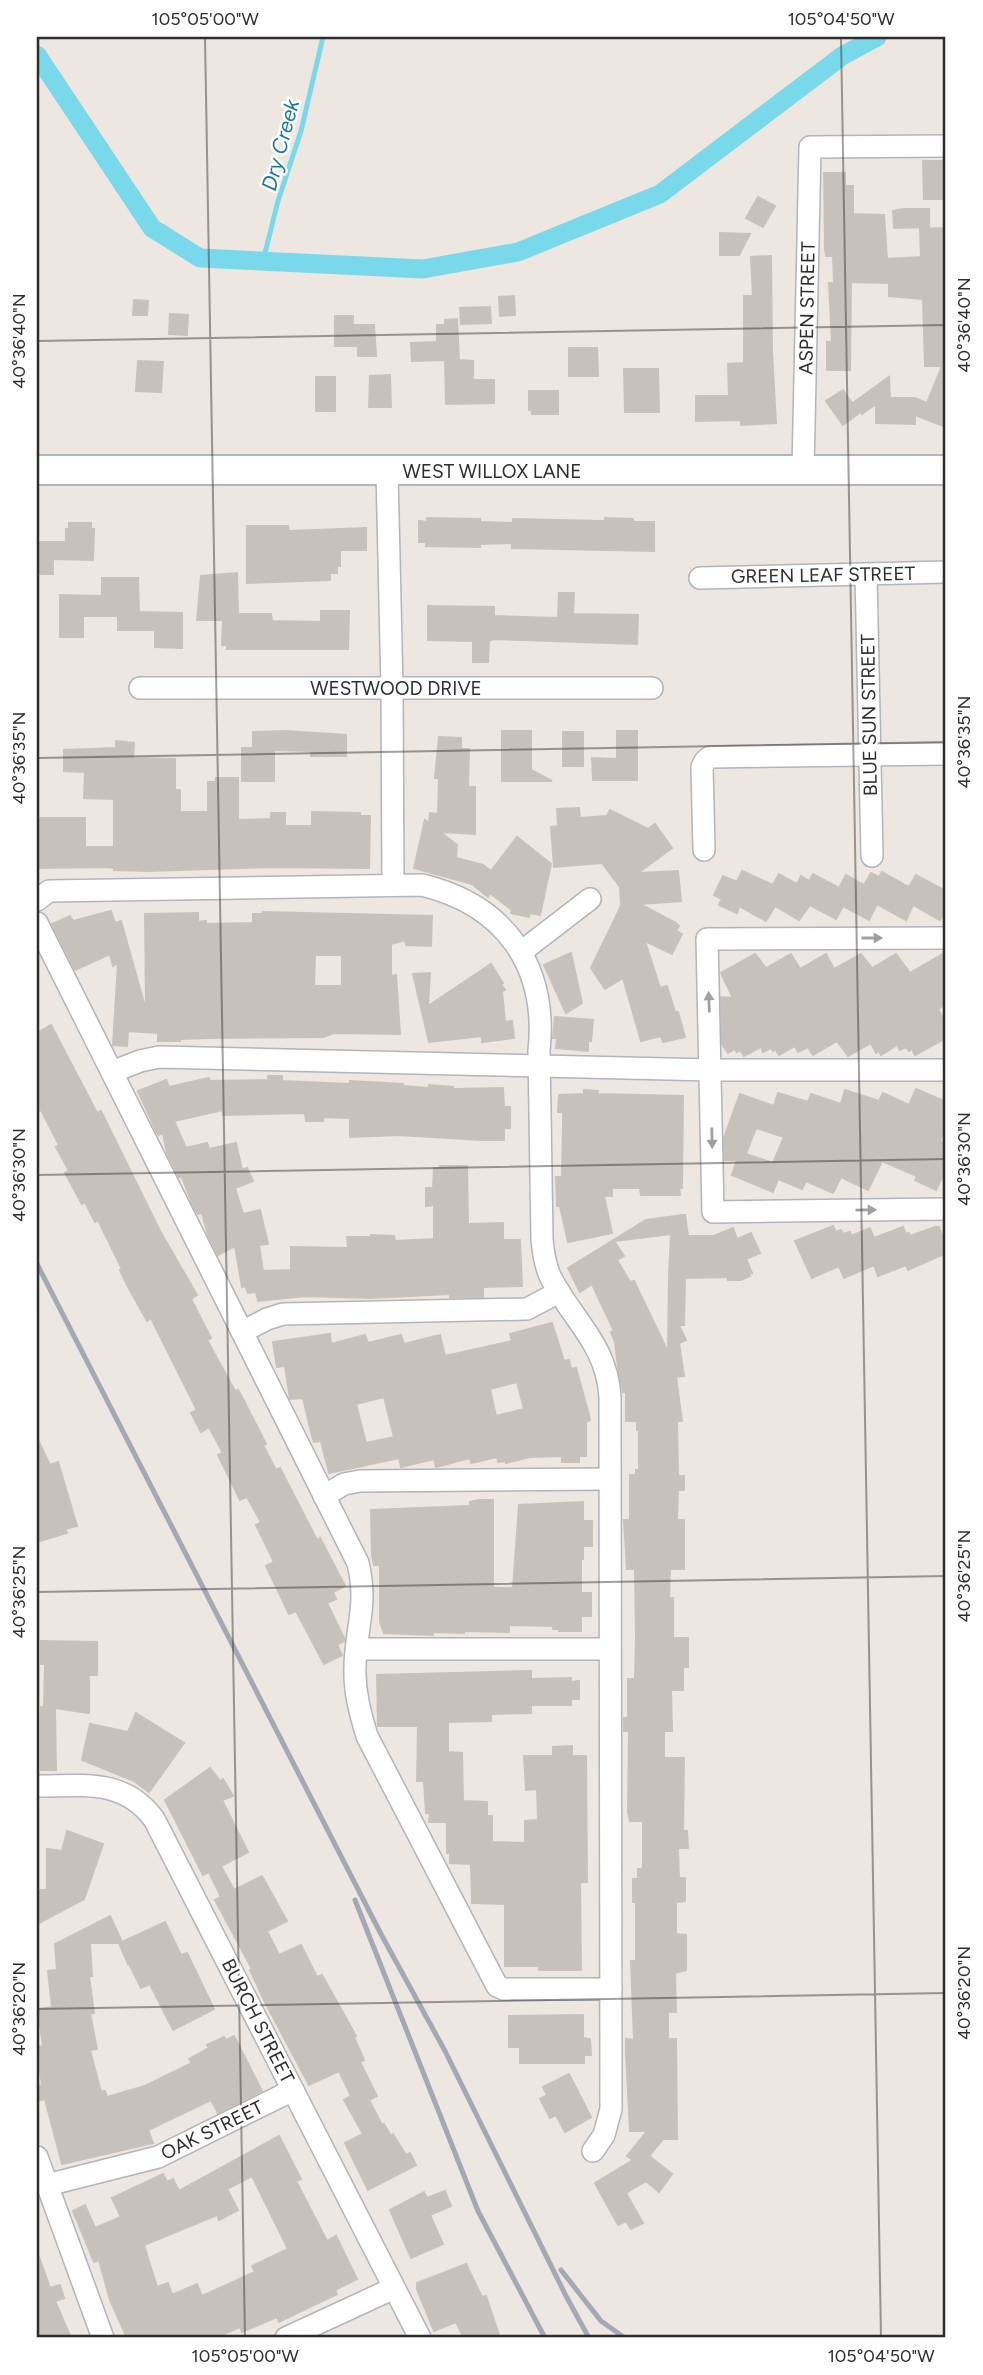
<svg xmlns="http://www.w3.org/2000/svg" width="983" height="2375" viewBox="0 0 983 2375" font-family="Figtree,sans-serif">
<rect width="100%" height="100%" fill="#eee6e0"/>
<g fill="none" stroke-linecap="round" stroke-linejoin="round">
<path stroke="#79d9ea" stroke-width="5" d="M263,261L278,201L301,131L323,37"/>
<path stroke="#79d9ea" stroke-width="19" d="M37,55L152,228L200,258L423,269L518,252L660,194L842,56L877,37"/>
</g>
<g fill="#c7c1bb" stroke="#c9c2ba" stroke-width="2" fill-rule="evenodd">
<path d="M923,161H943V170H946V199H924Z"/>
<path d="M824,173H845V186H853V214L884,215L887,259L921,257L920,229L946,228V427L915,415V424L876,423V404L862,414L853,403L889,377L890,398H915L927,403L942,366H925L923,299L889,296V283L851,282L850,370H827V342H832L829,283H834L833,256H826L825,249Z"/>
<path d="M758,197L775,206L763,227L746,218Z"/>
<path d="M903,209H929V227L894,228L893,211Z"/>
<path d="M720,233L750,234L739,255H720Z"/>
<path d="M771,256L772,351L776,423L741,425V420L696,421V396H729L728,364L744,363V296H753L751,257Z"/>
<path d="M514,296L515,315L500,316L499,297Z"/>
<path d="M134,300L148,301L147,315H133Z"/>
<path d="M490,307L491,323L461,324L460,308Z"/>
<path d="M170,314L188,315L187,335L169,334Z"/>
<path d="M335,316H353V325H374L376,356H358V346H335Z"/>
<path d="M457,319L459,360L473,361V380H494V403L446,404L445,360L412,361L411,343L437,342V325H445V320Z"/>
<path d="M569,348H597L598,376H569Z"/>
<path d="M138,361L163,362L161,392L136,391Z"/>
<path d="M624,369H658L659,412H625Z"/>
<path d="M390,375L391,407H369L370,376Z"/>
<rect x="316" y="377" width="19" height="34"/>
<path d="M843,390L859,413L843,425L826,401Z"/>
<path d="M529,391H558V414H532V410H529Z"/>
<path d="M427,518L480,519V522L513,523V519L605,521V518L633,519V522H654V551L512,548V543L480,544V547L426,546V542H419V521L427,522Z"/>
<path d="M69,523H91V529H94L93,560L53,559V574H37V542H66V529H69Z"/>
<path d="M247,526H288L289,531L366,528V550H340V566H337V573H330V580L247,583Z"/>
<path d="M237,573L238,614H271L272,621L321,622V611H349L348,649H227V645H222L223,620H197L201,576Z"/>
<path d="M102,578H138L139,612L182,613V648L155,647V630H118V616H83V637H60V595L102,596Z"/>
<path d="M559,593H574L573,614L638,615L637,644L493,639L489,641L488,662H473V641L428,640V606L494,607V616L558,618Z"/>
<path d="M285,731L346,735V756H311V751L274,750V781H242V748H253V732Z"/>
<path d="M502,731H531V770L552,781H502Z"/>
<path d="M617,731H637V780H593L592,758L617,759Z"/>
<rect x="563" y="732" width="20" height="34"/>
<path d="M439,737L461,738V749H469L468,787H475V834L440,832L457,845L456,858L483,865L491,871L517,837L551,864L540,915L530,913L529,917L511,913L512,910L490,893L488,897L472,884L414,868L425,820L429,823L430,813L438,814L439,778H435Z"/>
<path d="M116,741L134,743L133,758L175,759V790H180V812H208V782H216V778H238V820L271,819V813H285V826H312V812L360,813V816H370L369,868L272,867L148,871L114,870V868L107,867L37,868V818H85V847H114V799L84,798L85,772L64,771V750L116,748Z"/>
<path d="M579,808L580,818L607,816L610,810L648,829L655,824L672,848L638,873L678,871L681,901L640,904L676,923L679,926L676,931L682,934L672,954L645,941L660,988L667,986L675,1012H678L685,1037L663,1042L661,1036L641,1041L623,978L605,989L591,968L621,906L620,887L602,863L554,867L551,827L558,826L557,809Z"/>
<path d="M742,871L773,885L779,874L797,884L801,876L809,881L813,874L839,888L846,875L864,885L871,873L879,877L882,872L909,887L916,875L946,891V908L940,920L913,905L906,920L877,904L869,920L843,906L836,919L810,905L799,920L775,906L766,921L739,906L737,913L719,905L722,899L714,895L723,876L737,882Z"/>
<path d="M111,911L115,923L121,921L144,1003H146L145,914L198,913V922L206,921V924L253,923V914H263V912L432,916L431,946L406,945L405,940L391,944V976L396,975L400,1034L334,1033L323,1037L209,1038L180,1039V1041H158V1033L128,1031L127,1046L113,1045L118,963L113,966L110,954L75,970L52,924L70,916L73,921ZM315,955H342V986H314Z"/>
<path d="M946,952V1004L938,1009L946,1024V1038L915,1055L912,1049L909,1051L906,1047L900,1050L897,1045L881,1055L879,1051L876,1053L871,1043L848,1056L837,1041L813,1055L808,1047L798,1052L795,1046L779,1055L775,1049L773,1051L771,1048L763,1052L761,1047L744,1056L740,1050L737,1052L735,1049L728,1053L722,1044L721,997L733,998L721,973L755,954L766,968L791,954L800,969L826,954L834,969L861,954L872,968L896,954L910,973Z"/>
<path d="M571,953L582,1003L566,1013L544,965Z"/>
<path d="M491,964L503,983L501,984L505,990L502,991L505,1022L512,1021L514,1038L482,1042V1036L429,1042L413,974L430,973L428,1006Z"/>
<path d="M555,1017L593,1020L591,1041H588V1051L556,1048L557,1038H553Z"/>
<path d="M51,1025L97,1113L101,1111L160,1231L197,1295L191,1299L211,1338L207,1340L235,1391L238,1390L242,1397L266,1444L263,1445L276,1470L280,1468L317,1540L320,1538L345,1586L333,1592L336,1599L327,1603L344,1638V1641L337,1645L342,1655L324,1664L296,1611L289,1614L266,1566L274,1562L256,1525L261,1522L247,1497L240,1500L218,1455L223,1453L209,1427L201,1432L191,1413L197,1410L151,1318L147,1321L126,1283L120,1270L122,1269L98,1220L95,1222L85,1202L82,1204L65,1173L69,1171L56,1147L59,1145L41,1110L37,1112V1033Z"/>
<path d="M268,1076H282V1081L350,1084V1081L403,1084V1086L429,1088V1085L453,1087V1089L503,1088L504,1107H510V1128H504V1140H481L399,1135L350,1137V1118L323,1117V1121H306L305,1113L223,1115V1110L174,1121L186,1148L207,1143L209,1149L236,1143L242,1170L247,1168L253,1181L235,1188L243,1214L260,1210L268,1244L259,1245L263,1271L291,1270V1247L348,1248L347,1237H371V1235L394,1236L395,1241L434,1239V1205L426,1206V1188H433L434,1168H440V1166H467L468,1224L503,1223V1240H520L522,1286L483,1287V1297H450V1294L371,1298L305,1296L258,1301L256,1292L248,1293L245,1286L242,1287L235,1246L218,1255L208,1235L202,1213L198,1214L193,1206L182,1177H179L167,1153L163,1133L158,1135L138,1091L166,1080L169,1087L209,1078L210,1081L268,1080Z"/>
<path d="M916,1089L946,1102V1127L940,1141L946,1144V1169L936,1190L915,1180L917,1176L882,1161L868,1190L841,1177L833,1193L806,1181L802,1189L778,1179L773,1192L732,1175L737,1160H725L724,1138L740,1094L774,1106L778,1093L808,1102L811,1094L841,1104L845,1090L879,1101L883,1093L909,1105ZM756,1128L784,1137L773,1163L746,1154Z"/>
<path d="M584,1090L598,1091L597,1094L683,1096L682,1188H679L680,1195H641L640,1188H612V1196H604L612,1233L568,1242L560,1206H557L556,1177H562L563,1126V1112H558L559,1095L584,1094Z"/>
<path d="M683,1215H685L688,1236H714L733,1228L737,1239L751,1233L760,1253L746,1259L752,1273L749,1274L750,1276L741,1280H728V1277L685,1278L684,1325H679L686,1340L679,1343L684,1376L676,1377L682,1421H677L678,1476H684V1490H678L677,1520H684V1569H670L669,1598H673V1638H688V1667H683V1690H671L672,1731H664V1758H684L683,1831H687L688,1848H678L679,1878H685V1901L676,1902V1934L686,1935V1970L675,1973L676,2012H668V2039H676L677,2139H663L649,2156L672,2174L659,2192L646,2181L626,2193L643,2223L631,2229L626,2221L618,2225L595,2183L633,2160L627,2156L647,2131H630L626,2053V2039L634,2040L631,1961H636V1902H633V1879H638V1869H643V1821H630L628,1812L629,1731H624V1718H628V1679H635L636,1638L635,1569H627L624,1520H630V1475H636V1470H639V1430H637V1421H626V1392H623L618,1367L615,1342L611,1332L614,1331L592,1284L580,1292L568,1268L646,1220ZM671,1234L669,1276L668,1352L634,1281L630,1282L617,1260L624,1256L614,1241Z"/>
<path d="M833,1226L836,1232L841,1230L843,1234L850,1232L851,1236L870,1228L874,1238L903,1227L906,1234L909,1233L910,1236L935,1227H939L946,1246V1253L908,1270L906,1265L878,1276L874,1265L844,1278L839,1266L812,1278L795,1241Z"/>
<path d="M552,1323L564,1361L569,1360L571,1369L576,1368L588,1411L590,1420L586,1422V1456H579V1462H562V1456L530,1457L506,1463L505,1461L498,1462L497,1457L471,1463L470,1458L436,1467L434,1459L401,1467L399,1458L329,1473L321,1441L314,1442L311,1432L303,1398L290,1399L285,1366L277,1367L273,1342L330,1334L331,1344L365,1335L368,1343L401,1335L404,1344L440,1335L445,1356L512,1341L510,1334ZM517,1382L524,1409L496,1416L490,1389ZM384,1397L394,1437L366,1443L356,1404Z"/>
<path d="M37,1438L50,1465L58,1462L77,1526L65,1529L67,1533L37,1542Z"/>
<path d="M479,1500H493V1588H513L519,1505L583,1502V1521H592V1546H583V1559H581V1593H591V1616H581V1631H559V1629H553V1626L509,1625V1632L464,1631V1633L433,1632V1635L384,1633L380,1622V1565H374L372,1555L371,1510L470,1506V1502Z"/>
<path d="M41,1641L97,1642V1675H89V1713L55,1708L56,1770H41V1707H53L44,1706L45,1664H41Z"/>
<path d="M531,1671V1679L571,1678V1682L579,1681V1699H571V1705H531V1713L491,1714V1721L448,1722V1752L462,1753L463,1801L487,1802V1816H492V1842L525,1843V1821L538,1820L537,1789L526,1790L524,1756H553V1747L572,1746V1756H586L587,1882H580L581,1970H539V1966H505V1904L472,1903L471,1864L450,1863V1853H447V1822H429L430,1813H426L424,1781H417L418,1726H378L377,1675Z"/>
<path d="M136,1713L184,1743L149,1792L134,1781L82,1760L90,1724L128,1732Z"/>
<path d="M210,1768L220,1781L223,1779L233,1796L222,1800L248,1852L221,1866L234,1890L262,1876L287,1921L267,1931L279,1955L301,1945L317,1977L322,1975L356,2036L354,2037L364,2060L360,2062L377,2096L369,2100L382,2125L384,2124L391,2136L393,2134L406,2155L410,2153L416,2165L368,2190L345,2143L363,2134L344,2100L351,2096L339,2071L309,2085L266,2004L250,1970L252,1969L215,1900L221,1897L209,1872L203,1875L165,1800Z"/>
<path d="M67,1831L103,1844L84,1899L37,1924V1890H47V1849L62,1851Z"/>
<path d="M110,1916L122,1942L165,1922L181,1955L187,1953L214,2009L173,2030L150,1984L141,1988L129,1964H128L119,1943H90L92,1976H89L94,2013L90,2014L97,2049L90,2050L101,2092L105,2091L107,2097L145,2086L192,2063L189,2059L209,2048L207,2045L224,2037L226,2040L234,2036L262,2091L218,2113L211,2100L148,2130L153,2143L62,2164L45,2099L37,2101V2087L42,2085L37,2047L43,2046L38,2009L52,2007L48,1971L57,1970L55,1944Z"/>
<path d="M583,2015V2038L590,2039L591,2055H584V2063H520V2047H509V2016Z"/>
<path d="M569,2074L591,2117L565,2132L556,2115L550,2118L540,2099L547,2095L543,2087Z"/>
<path d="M279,2136L301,2179L296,2181L327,2241L336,2236L357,2279L335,2290L337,2294L279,2322L277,2317L242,2332L240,2327L215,2338H127L110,2300L99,2260L94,2262L73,2211L85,2205L95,2228L121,2217L112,2198L163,2174L167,2182L173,2179L179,2191ZM252,2176L288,2249L252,2266L255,2272L202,2296L197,2284L172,2295L168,2283L157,2287L144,2245L217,2215L219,2220L238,2210L227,2189Z"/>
<path d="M445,2191L451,2206L430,2215L443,2244L411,2258L390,2210L424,2192L427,2198Z"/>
<path d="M37,2257H39L50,2288L60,2285L64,2298L55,2301L71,2338H37Z"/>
<path d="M466,2264L482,2297L486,2296L500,2338H464L456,2322L434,2331L417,2289V2283Z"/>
</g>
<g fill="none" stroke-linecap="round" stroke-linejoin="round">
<g stroke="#b0b4bc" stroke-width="24">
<g id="minor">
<path d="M803,470L810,147L946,146"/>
<path d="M387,471L392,688L393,884"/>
<path d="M866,574L872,856"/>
<path d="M700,578L946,572"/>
<path d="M140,688H652"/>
<path d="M704,850L702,767L705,761L710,757L946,754"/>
<path d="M37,900L49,891L422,885C505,905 548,966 539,1051L542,1239C543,1252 545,1264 550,1276C572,1320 607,1344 610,1397L611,2109L604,2135L593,2151"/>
<path d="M37,923L358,1563C368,1605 356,1627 355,1666C354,1691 360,1713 367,1736L497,1986L504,1989H611"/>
<path d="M946,938L707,939L713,1212L946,1209"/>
<path d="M521,952L590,899"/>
<path d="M112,1072L140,1061L159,1057L711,1070H946"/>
<path d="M242,1332L267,1319L283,1314L527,1309L559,1292"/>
<path d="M324,1496L344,1484L360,1481L609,1479"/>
<path d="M357,1649H610"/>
<path d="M37,1786C83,1786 123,1778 154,1819L420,2338"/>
<path d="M37,2157L103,2338"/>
<path d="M47,2185L158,2157L293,2090"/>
<path d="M286,2338L394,2288"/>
</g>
</g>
<g stroke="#b0b4bc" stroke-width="32">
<path id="secondary" d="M37,470H946"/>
</g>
<use href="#minor" stroke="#fff" stroke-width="21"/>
<use href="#secondary" stroke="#fff" stroke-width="28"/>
<g stroke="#a3a8b6" stroke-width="5">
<path d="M37,1264L382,1936L445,2051L566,2296L589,2338"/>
<path d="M355,1900L478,2211L545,2338"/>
<path d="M561,2270L601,2321L625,2338"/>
</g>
</g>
<defs><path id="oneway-solid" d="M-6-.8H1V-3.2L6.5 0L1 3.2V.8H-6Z" transform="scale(1.75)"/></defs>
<g fill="#a0a0a0">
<use href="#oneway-solid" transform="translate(872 938)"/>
<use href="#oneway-solid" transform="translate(709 1002) rotate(-92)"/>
<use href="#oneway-solid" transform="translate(712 1138) rotate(89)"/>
<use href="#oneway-solid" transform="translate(866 1210) rotate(-1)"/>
</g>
<path fill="none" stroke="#2d2d2d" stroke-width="2" stroke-opacity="0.45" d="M205,37L245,2338M841,37L881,2338M37,341L946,325M37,758L946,742M37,1175L946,1159M37,1592L946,1576M37,2009L946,1993"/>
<g text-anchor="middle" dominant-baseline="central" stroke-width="5" stroke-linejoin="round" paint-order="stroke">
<g font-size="19" fill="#2d2d2d" stroke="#fff">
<text transform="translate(807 308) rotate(-89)">ASPEN STREET</text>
<text x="492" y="471">WEST WILLOX LANE</text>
<text transform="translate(823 575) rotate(-1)">GREEN LEAF STREET</text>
<text x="396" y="688">WESTWOOD DRIVE</text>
<text transform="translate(869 715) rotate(-91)">BLUE SUN STREET</text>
<text transform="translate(258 2021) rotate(63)">BURCH STREET</text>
<text transform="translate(212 2130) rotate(-26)">OAK STREET</text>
</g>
<g font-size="21" font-style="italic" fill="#137b9b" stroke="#fff">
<text transform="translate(280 145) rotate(-75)">Dry Creek</text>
</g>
</g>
<rect width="983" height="2375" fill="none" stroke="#ffffff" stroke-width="77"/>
<rect x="38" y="38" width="906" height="2298" fill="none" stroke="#2d2d2d" stroke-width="2.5"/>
<g font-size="18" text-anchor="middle" fill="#2d2d2d">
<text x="205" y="25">105°05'00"W</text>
<text x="841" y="25">105°04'50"W</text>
<text transform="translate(964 325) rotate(-90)" y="6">40°36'40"N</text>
<text transform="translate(19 341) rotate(-90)" y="6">40°36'40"N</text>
<text transform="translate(964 742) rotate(-90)" y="6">40°36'35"N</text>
<text transform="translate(19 758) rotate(-90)" y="6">40°36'35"N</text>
<text transform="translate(964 1159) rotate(-90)" y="6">40°36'30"N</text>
<text transform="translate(19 1175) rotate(-90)" y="6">40°36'30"N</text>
<text transform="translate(964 1576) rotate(-90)" y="6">40°36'25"N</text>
<text transform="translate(19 1592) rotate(-90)" y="6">40°36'25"N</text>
<text transform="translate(964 1993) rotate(-90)" y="6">40°36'20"N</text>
<text transform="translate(19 2009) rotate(-90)" y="6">40°36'20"N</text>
<text x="245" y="2362">105°05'00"W</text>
<text x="881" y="2362">105°04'50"W</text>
</g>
</svg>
